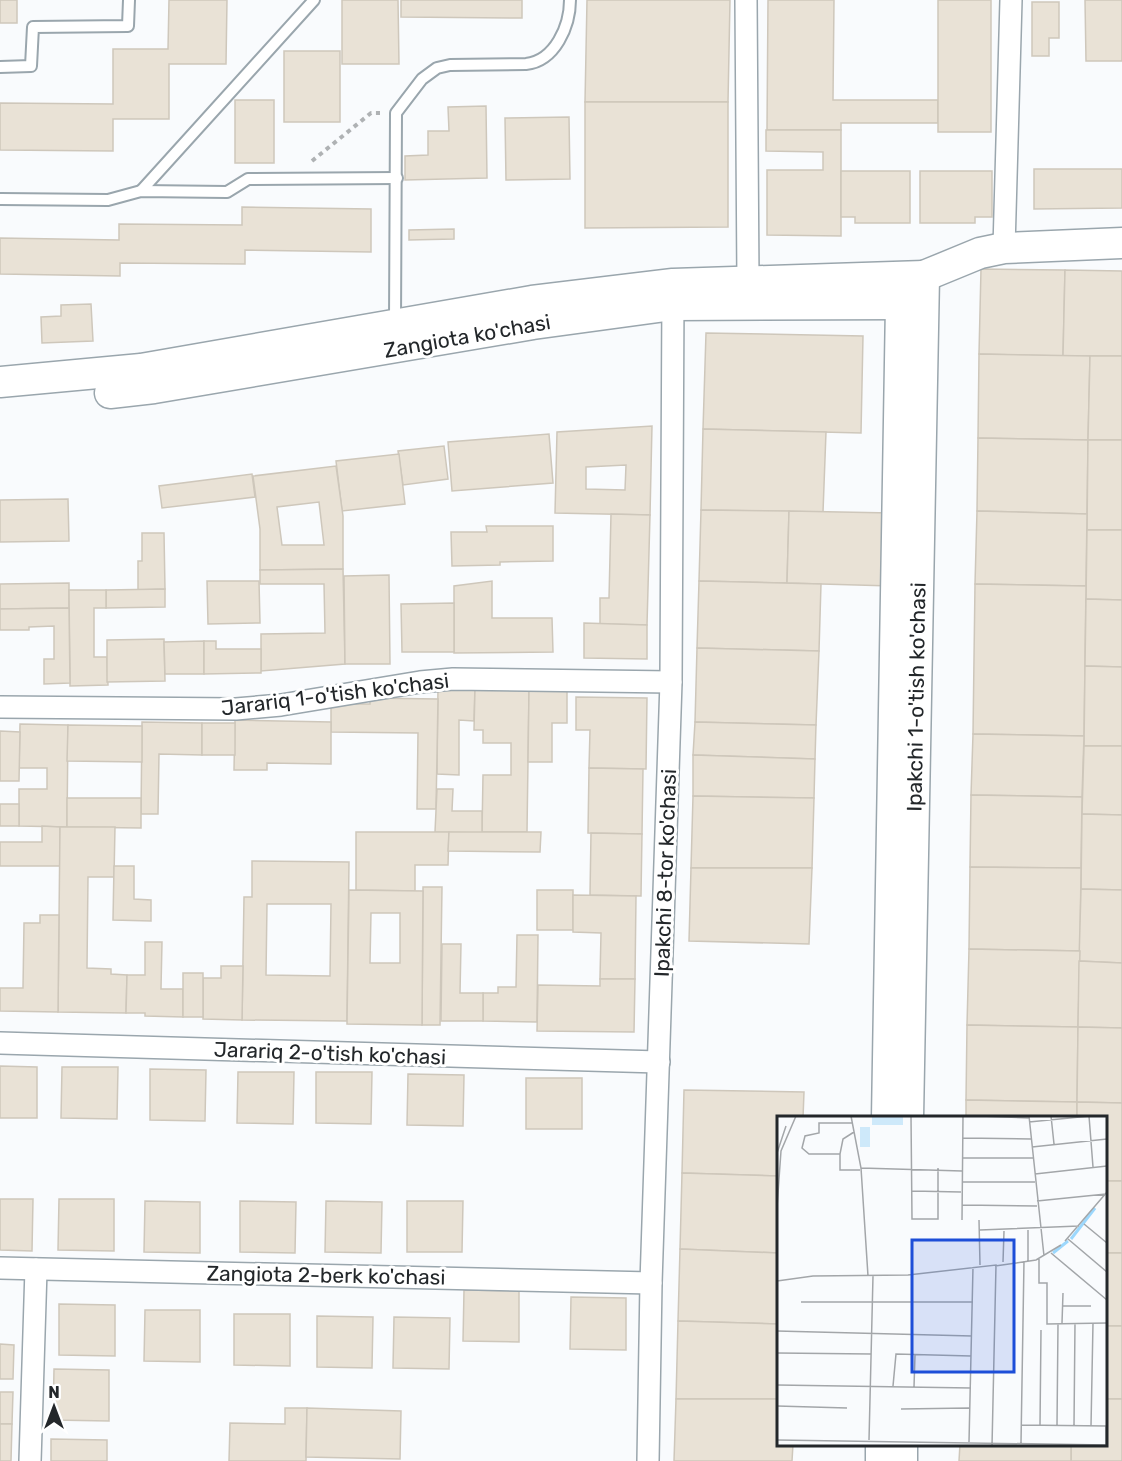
<svg xmlns="http://www.w3.org/2000/svg" width="1122" height="1461" viewBox="0 0 1122 1461" font-family="Rubik,sans-serif">
<rect width="100%" height="100%" fill="#f9fbfd"/>
<g fill="#e9e2d6" stroke="#cec7bb" stroke-width="1.5" fill-rule="evenodd">
<rect x="0" y="0" width="17" height="23"/>
<path d="M169,0H227L226,64H169V119H113V151L0,150V103L113,104V49H168Z"/>
<path d="M342,0H398L399,64H342Z"/>
<path d="M401,0H522V18L401,17Z"/>
<path d="M587,0H730L728,102H585Z"/>
<path d="M768,0H834L833,100H938V123H841V130H767Z"/>
<rect x="938" y="0" width="53" height="132"/>
<path d="M1085,0H1122V61H1086Z"/>
<path d="M1032,2H1059V38H1049V56H1032Z"/>
<rect x="284" y="51" width="56" height="71"/>
<rect x="235" y="100" width="39" height="63"/>
<path d="M585,102H728V227L585,228Z"/>
<path d="M486,106L487,178L405,180V156L428,155V131H449L448,107Z"/>
<path d="M569,117L570,179L506,180L505,118Z"/>
<path d="M766,130H841V236L767,235V170H823V152L766,151Z"/>
<path d="M1034,169H1122V208L1034,209Z"/>
<path d="M841,171H910V223H855V217H841Z"/>
<path d="M920,171H992V217H975V223H920Z"/>
<path d="M242,207L371,209V252L245,250V264L120,263V276L0,274V238L119,240V224L242,225Z"/>
<path d="M454,229V239L409,240V230Z"/>
<path d="M981,269L1065,270L1063,356L979,354Z"/>
<path d="M1065,270L1122,271V356H1063Z"/>
<path d="M91,304L93,341L42,343L41,317L61,316V305Z"/>
<path d="M706,333L863,336L861,433L703,429Z"/>
<path d="M979,354L1090,356L1088,440L978,438Z"/>
<path d="M1090,356H1122V440H1088Z"/>
<path d="M652,426L650,515L555,513L557,432ZM626,465L625,490L586,489V467Z"/>
<path d="M703,429L826,432L823,512L701,510Z"/>
<path d="M549,434L553,483L452,491L448,442Z"/>
<path d="M978,438L1088,440L1087,514L977,511Z"/>
<path d="M1088,440H1122V530H1087Z"/>
<path d="M444,446L448,479L403,485L398,451Z"/>
<path d="M399,454L405,504L342,511L336,461Z"/>
<path d="M336,466L343,516V569L260,570V529L253,476ZM319,502L324,545H282L277,507Z"/>
<path d="M252,474L255,497L162,508L159,486Z"/>
<path d="M68,499L69,541L0,542V500Z"/>
<path d="M701,510L789,511L787,583L699,581Z"/>
<path d="M789,511L891,513V586L787,583Z"/>
<path d="M977,511L1087,514L1086,586L975,584Z"/>
<path d="M611,514L650,515L647,625L600,624V598H609Z"/>
<path d="M486,526H553V561L500,562V565L452,566L451,532H487Z"/>
<path d="M1087,530H1122V600L1086,599Z"/>
<path d="M142,533H164L165,589L138,590V561H142Z"/>
<path d="M343,569L345,664L261,671V634L325,633L324,584H260V570Z"/>
<path d="M389,575L390,664H345L344,576Z"/>
<path d="M207,581H259L260,623L208,624Z"/>
<path d="M492,581V618H552L553,652L454,653V586Z"/>
<path d="M699,581L821,584L819,651L697,648Z"/>
<path d="M69,583V608L0,609V584Z"/>
<path d="M975,584L1086,586L1084,736L973,734Z"/>
<path d="M165,589V607L106,608V590Z"/>
<path d="M69,590H106V608H94V657H107L108,685L70,686Z"/>
<path d="M1086,599L1122,600V667L1085,666Z"/>
<path d="M454,603V652H402L401,604Z"/>
<path d="M69,608L70,683L44,684V659H54V626L29,627V630H0V609Z"/>
<path d="M584,623L647,625V659L584,658Z"/>
<path d="M164,639L165,681L107,682V640Z"/>
<path d="M204,641V674H165L164,642Z"/>
<path d="M204,641H216V649H261V673L204,674Z"/>
<path d="M697,648L819,651L816,725L695,722Z"/>
<path d="M1085,666L1122,667V746H1084Z"/>
<path d="M438,686H475L474,721L459,720V775L437,774Z"/>
<path d="M475,689L529,690L527,832H482L483,775H511V743H483V730H474Z"/>
<path d="M529,690H567V723H552V762H528Z"/>
<path d="M576,697L647,698L646,769L589,768L590,730H576Z"/>
<path d="M370,698L438,699L436,809H417L418,733L331,732V704H370Z"/>
<path d="M235,720L331,722V764L267,763V770H234Z"/>
<path d="M142,722L202,723V755L159,754L158,814H141Z"/>
<path d="M695,722L816,725L815,759L693,755Z"/>
<rect x="202" y="723" width="33" height="32"/>
<path d="M20,724L68,725L67,827L19,826V789H47V768H19Z"/>
<path d="M68,725L142,726V762L67,761Z"/>
<path d="M0,731L20,732L19,781H0Z"/>
<path d="M973,734L1084,736L1082,797L971,795Z"/>
<path d="M1084,746H1122V815L1082,814Z"/>
<path d="M693,755L815,759L814,798L693,796Z"/>
<path d="M589,768L643,769L642,834L588,833Z"/>
<path d="M437,789H453L452,811H482V833L435,832Z"/>
<path d="M971,795L1082,797L1081,868L970,867Z"/>
<path d="M693,796L814,798L812,868H691Z"/>
<path d="M67,798H141V828L67,827Z"/>
<rect x="0" y="804" width="19" height="22"/>
<path d="M1082,814L1122,815V890L1081,889Z"/>
<path d="M42,826L60,827V866H0V842H42Z"/>
<path d="M60,827H115L114,877H88L87,968L111,969V974L127,975L126,1013L58,1012Z"/>
<path d="M356,832H449L448,865H415V891L356,890Z"/>
<path d="M449,832H541L540,852L448,851Z"/>
<path d="M591,833L642,834L641,896L590,895Z"/>
<path d="M252,861L349,862L347,1021L242,1020L244,897H252ZM267,904H331L330,976L266,975Z"/>
<path d="M114,866H134V899L151,900V921L113,920Z"/>
<path d="M970,867L1081,868L1080,951L969,949Z"/>
<path d="M691,868H812L809,944L689,941Z"/>
<path d="M423,887H442L440,1025H422Z"/>
<path d="M1081,889L1122,890V963L1079,961Z"/>
<path d="M349,890L423,891L422,1025L347,1024ZM371,913H400V963H370Z"/>
<rect x="537" y="890" width="36" height="40"/>
<path d="M573,895L636,896L635,979H600L601,933L573,932Z"/>
<path d="M40,915H59L58,1012L0,1011V988H23L24,923H40Z"/>
<path d="M517,935H538L537,1022L483,1021V993H498V987H516Z"/>
<path d="M145,942H162L161,989H183V1017L145,1016V1013H126L127,975H145Z"/>
<path d="M442,944H461L460,993H483V1021H441Z"/>
<path d="M969,949L1080,951L1078,1027L967,1025Z"/>
<path d="M1079,961L1122,963V1028L1078,1027Z"/>
<path d="M221,966H243L242,1020L203,1019V978H221Z"/>
<rect x="183" y="973" width="20" height="44"/>
<path d="M600,979H635L634,1032L537,1031L538,985L600,986Z"/>
<path d="M967,1025L1078,1027L1077,1102L966,1100Z"/>
<path d="M1078,1027L1122,1028V1103L1077,1102Z"/>
<path d="M0,1066L37,1067V1118H0Z"/>
<path d="M62,1067H118L117,1119L61,1118Z"/>
<path d="M150,1069L206,1070L205,1121L150,1120Z"/>
<path d="M238,1072H294L293,1124L237,1123Z"/>
<path d="M316,1072H372L371,1124L316,1123Z"/>
<path d="M408,1074L464,1075L463,1126L407,1125Z"/>
<rect x="526" y="1078" width="56" height="51"/>
<path d="M684,1090L804,1092L803,1118H778V1176L682,1173Z"/>
<path d="M966,1100L1077,1102V1118H966Z"/>
<path d="M1077,1102L1122,1103V1181H1106V1118H1077Z"/>
<path d="M682,1173L778,1176V1253L680,1249Z"/>
<rect x="1106" y="1181" width="16" height="72"/>
<path d="M0,1199H33L32,1251L0,1250Z"/>
<path d="M59,1199H114V1251L58,1250Z"/>
<path d="M145,1201L200,1202V1253L144,1252Z"/>
<path d="M240,1201L296,1202L295,1253L240,1252Z"/>
<path d="M326,1201L382,1202L381,1253L325,1252Z"/>
<path d="M407,1201H463L462,1252H407Z"/>
<path d="M680,1249L778,1253V1324L678,1321Z"/>
<rect x="1106" y="1253" width="16" height="73"/>
<path d="M464,1290L519,1291V1342L463,1341Z"/>
<path d="M571,1297L626,1298V1350L570,1349Z"/>
<path d="M59,1304L115,1305V1356L59,1355Z"/>
<path d="M145,1310H200V1362L144,1361Z"/>
<path d="M234,1314H290V1366L234,1365Z"/>
<path d="M317,1316L373,1317L372,1368L317,1367Z"/>
<path d="M394,1317L450,1318L449,1369L393,1368Z"/>
<path d="M678,1321L778,1324V1399H676Z"/>
<rect x="1106" y="1326" width="16" height="73"/>
<path d="M0,1344L14,1345L13,1379H0Z"/>
<path d="M54,1369L109,1370V1421L53,1420Z"/>
<path d="M0,1392H13L12,1424H0Z"/>
<path d="M676,1399H778V1444H793L792,1461H674Z"/>
<path d="M1106,1399H1122V1461H1071V1444H1106Z"/>
<path d="M285,1408H307L306,1461H229L230,1423L285,1424Z"/>
<path d="M307,1408L401,1411L400,1459L306,1457Z"/>
<path d="M0,1424H12L11,1461H0Z"/>
<path d="M51,1439L107,1440V1461H51Z"/>
<path d="M960,1444H1071V1461H959Z"/>
</g>
<g fill="none" stroke-linecap="round" stroke-linejoin="round">
<g stroke="#9aa6ad" stroke-width="14">
<g id="lane">
<path d="M0,67L31,66L33,27L128,26L129,0"/>
<path d="M141,191L314,0"/>
<path d="M0,199L108,200L141,191L227,192L248,179L397,178"/>
<path d="M395,322L396,113L422,79L437,68L450,65L526,64C555,61 570,26 570,0"/>
</g>
</g>
<g stroke="#9aa6ad" stroke-width="24">
<g id="street">
<path d="M746,0L748,282"/>
<path d="M1004,248L1011,0"/>
<path d="M0,707L236,709L281,705L420,682L453,679L671,682"/>
<path d="M0,1043L659,1062"/>
<path d="M0,1268L651,1283"/>
<path d="M30,1461L36,1269"/>
<path d="M648,1461L651,1283L671,682L673,294"/>
</g>
</g>
<g stroke="#9aa6ad" stroke-width="33">
<g id="secondary">
<path d="M912,291L924,276L980,253L1004,248L1122,243"/>
<path d="M0,382L141,369L532,301L673,284L924,276L908,1118"/>
<path d="M110,393L154,388L533,324L673,305L901,304"/>
<path d="M887,1118L901,304"/>
<path d="M881,1461V1444"/>
<path d="M902,1461V1444"/>
</g>
</g>
<path stroke="#afb2b4" stroke-width="4" stroke-dasharray="4.5 4.5" stroke-linecap="butt" d="M312,161L371,113H380"/>
<use href="#lane" stroke="#fff" stroke-width="10"/>
<use href="#street" stroke="#fff" stroke-width="21"/>
<use href="#secondary" stroke="#fff" stroke-width="30"/>
</g>
<g text-anchor="middle" dominant-baseline="central" stroke-width="6" stroke-linejoin="round" paint-order="stroke">
<g font-size="21" fill="#23272a" stroke="#fff">
<text transform="translate(467 336) rotate(-10)">Zangiota ko'chasi</text>
<text transform="translate(335 694) rotate(-7)">Jarariq 1-o'tish ko'chasi</text>
<text transform="translate(916 697) rotate(-89)">Ipakchi 1-o'tish ko'chasi</text>
<text transform="translate(665 873) rotate(-88)">Ipakchi 8-tor ko'chasi</text>
<text transform="translate(330 1053) rotate(2)">Jarariq 2-o'tish ko'chasi</text>
<text transform="translate(326 1275) rotate(1)">Zangiota 2-berk ko'chasi</text>
</g>
</g>
<g transform="translate(777 1116)">
<rect width="330" height="330" fill="#f9fbfd"/>
<path d="M95,0H126V9H95ZM83,11H93V31H83Z" fill="#cee9fa"/>
<path fill="none" stroke="#9cd8fd" stroke-width="3" d="M294,123L318,92M276,137L291,125"/>
<path fill="none" stroke="#a3a6a9" stroke-width="1.5" d="M74,0L84,52L91,160M134,0L135,103H161V52M203,0L252,2M252,0L267,140M274,0L277,28M312,0L316,51M252,6L313,0M75,7H42V17L28,20L25,32L32,38H63L66,23L77,16M186,22L254,23M255,31L330,23M0,37L9,10M63,38V54H83M185,42H256M84,52L185,55M258,58L330,50M185,66H258M135,75L184,76M260,85L329,78M185,89L260,90M0,91L4,35L19,0M185,104L186,0M202,104L203,149M307,108L330,127M203,114L302,110M251,114V145M291,123L330,156M288,125L330,76M274,137L330,184M262,142V167H270V208L330,207M226,146L227,115M218,150L259,144L284,129M0,165L36,160L131,159L219,149L215,330M24,186H196M285,190H314M285,207L286,177M0,215L195,220M0,237L94,238M0,269L194,272M116,270L119,238L194,240M137,271L138,239M0,290L70,292M124,293L192,292M244,309L330,310M263,309L264,214M280,309L281,208M297,309L298,207M314,310L316,207M0,324L330,329M92,324L96,160M192,326L196,151M244,327L247,145M329,329V310"/>
<path fill="#1d4ed8" fill-opacity="0.15" stroke="#1d4ed8" stroke-width="3" d="M135,124H237V256H135Z"/>
<rect width="330" height="330" fill="none" stroke="#23272a" stroke-width="3"/>
</g>
<g transform="translate(54 1407)" stroke="#ffffff" stroke-width="4.5" paint-order="stroke">
<path d="M0-4.5L10 22L0 15L-10 22Z" fill="#23272a"/>
<text y="-9" font-size="16" font-weight="bold" text-anchor="middle" fill="#23272a">N</text>
</g>
</svg>
